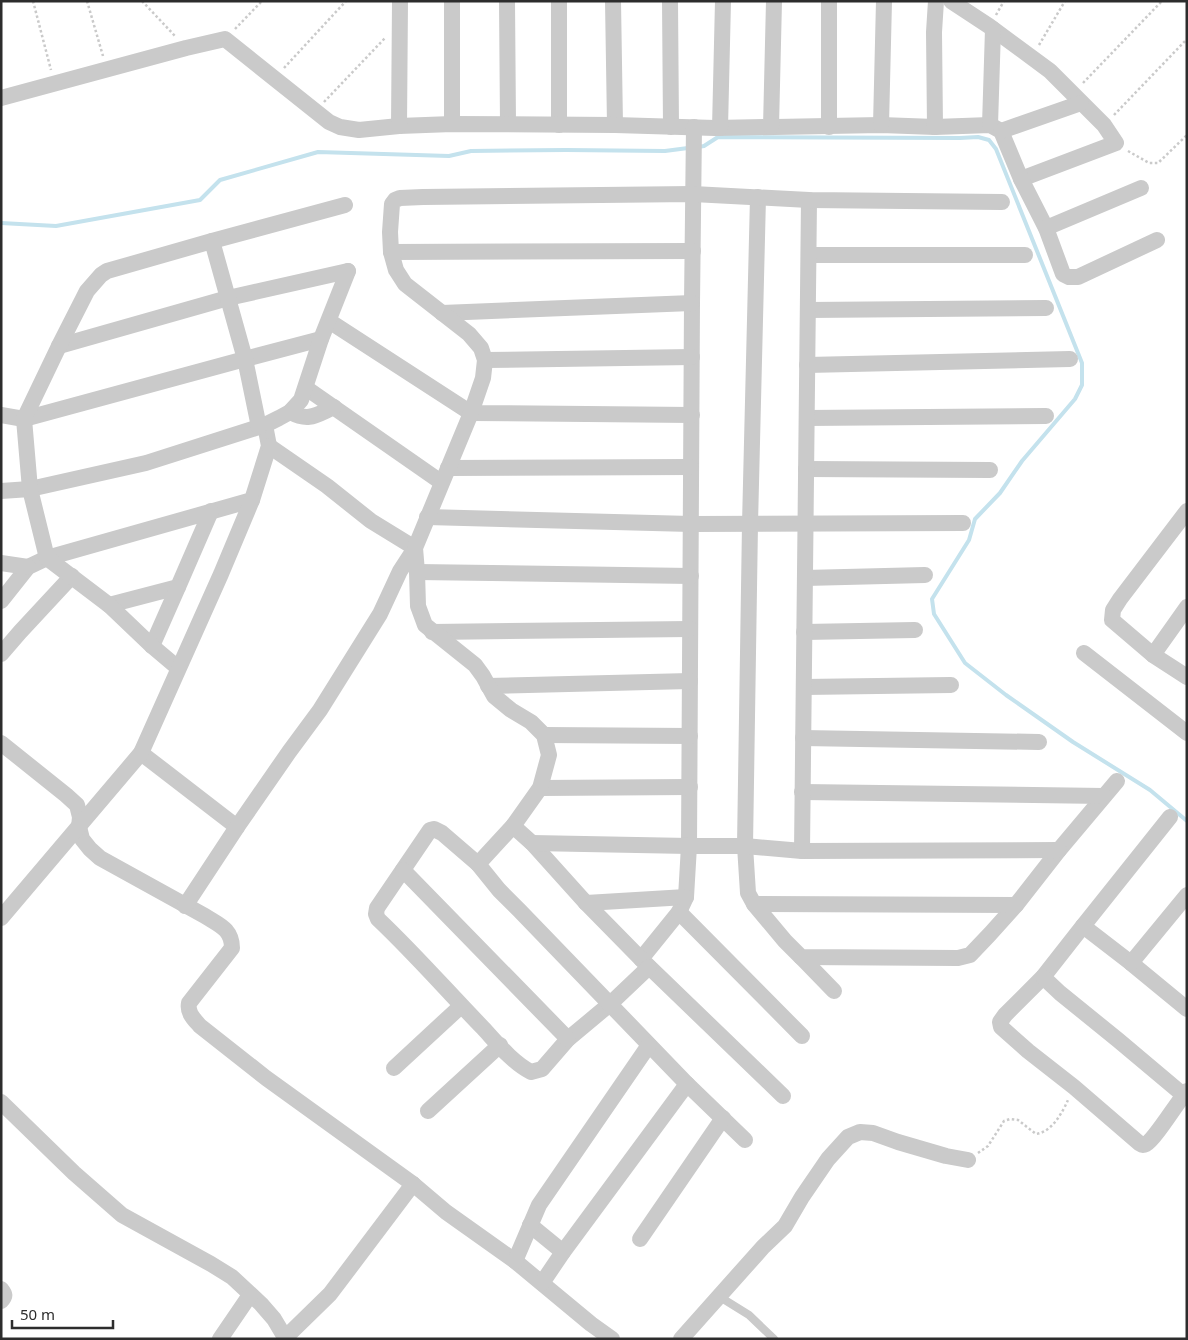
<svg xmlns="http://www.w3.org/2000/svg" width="1188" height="1340" viewBox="0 0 1188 1340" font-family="'Noto Sans',sans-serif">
<rect width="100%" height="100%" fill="#fff"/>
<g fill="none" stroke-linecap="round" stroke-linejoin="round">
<g stroke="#c4e2ed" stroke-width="4">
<path d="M698,147L704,146L718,137L960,138L978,137L989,140L996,149L1082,363V385L1075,399L1022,461L1000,493L975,519L969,540L932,599L934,614L965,663L1006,695L1073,742L1150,790L1187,821"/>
<path d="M1,223L56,226L200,200L220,180L318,152L449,156L471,151L566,150L665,151L688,148"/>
</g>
<g stroke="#cacaca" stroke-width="2.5" stroke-dasharray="2.5 2.5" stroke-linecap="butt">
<path d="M33,1L51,70"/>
<path d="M87,1L103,56"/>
<path d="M142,1L175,36"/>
<path d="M996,15L1004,1"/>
<path d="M235,29L262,1"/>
<path d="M1039,45L1065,1"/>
<path d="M284,68L346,1"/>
<path d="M1083,83L1162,1"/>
<path d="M324,102L386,37"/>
<path d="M1114,115L1187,39"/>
<path d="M1128,151L1149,163H1158L1187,135"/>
<path d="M978,1153L988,1146L1004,1121L1010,1119L1018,1120L1036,1134C1052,1132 1062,1113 1068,1100"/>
</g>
<path stroke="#cacaca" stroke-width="8" d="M720,1297L749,1315L774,1339"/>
<g stroke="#cacaca" stroke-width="16">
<path d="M452,1V124"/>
<path d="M507,1L508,124"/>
<path d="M559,1V125"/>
<path d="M613,1L615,125"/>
<path d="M670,1L671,127"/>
<path d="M829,1V127"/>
<path d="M951,1L989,26L1050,71L1104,125L1116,143L1021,179"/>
<path d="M1,98L186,48L225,39L329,122L340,127L359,130L399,126L452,124L615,125L715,128L881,125L935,127L990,125L1001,131L1021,179L1046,228L1063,274L1069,277H1078L1157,240"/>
<path d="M881,125L884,1"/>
<path d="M990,125L993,29"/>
<path d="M399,126L400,1"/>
<path d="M694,127L692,303L689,846L686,897L679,912L641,959L783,1096"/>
<path d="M771,127L774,1"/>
<path d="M935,127L934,32L936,1"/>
<path d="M720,128L723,1"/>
<path d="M1001,131L1081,103"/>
<path d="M758,197L750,524L745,846L748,893L754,904L785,941L801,957L958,958L970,955L990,934L1016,905L1059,850L1117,781"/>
<path d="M1046,228L1141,188"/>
<path d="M212,241L345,205"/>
<path d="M391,252L693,251"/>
<path d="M809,255H1025"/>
<path d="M808,310L1046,308"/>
<path d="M442,313L692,303"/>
<path d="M329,321L471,413L692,415"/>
<path d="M59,346L228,298L348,271"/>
<path d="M485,360L692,357"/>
<path d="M807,365L1070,359"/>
<path d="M306,388L441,482"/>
<path d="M290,412C309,422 316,415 334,407"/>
<path d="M1,415L24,419L245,359L321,339"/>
<path d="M807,418L1046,416"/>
<path d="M265,425L279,418L290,412L301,400L321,339L348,271"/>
<path d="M448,468L691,467"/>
<path d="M806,469L990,470"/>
<path d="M1,491L30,489L146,463L265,425L269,446L252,500L47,558L28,567L1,601"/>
<path d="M1187,511L1120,599L1113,610L1112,620L1153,655L1187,677"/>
<path d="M427,517L691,524L963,523"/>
<path d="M1,563L28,567"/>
<path d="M417,572L691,576"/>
<path d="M805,578L925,575"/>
<path d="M109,605L178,587L211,511"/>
<path d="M432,632L690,629"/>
<path d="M804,632L915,630"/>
<path d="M152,646L178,587"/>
<path d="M1084,653L1187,733"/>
<path d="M1,654L20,632L72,576"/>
<path d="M1153,655L1187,607"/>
<path d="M178,668L152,646L109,605L47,558L30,489L24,419L59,346L87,291L101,275L107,271L212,241L245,359L259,427"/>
<path d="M488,686L690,681"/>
<path d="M804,687L951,685"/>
<path d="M544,735L690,736"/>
<path d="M803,738L1039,742"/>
<path d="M1,743L66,795L77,805L80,817L79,827L82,839L90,849L100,858L205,916C219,925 232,929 232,948L189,1003C187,1013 194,1019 200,1026L266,1078L413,1184L446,1212L515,1261L591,1324L612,1339"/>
<path d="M141,753L237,827"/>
<path d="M540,788L690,787"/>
<path d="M802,792L1104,796"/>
<path d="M1170,817L1083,926L1131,963L1187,1009"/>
<path d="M513,826L532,843L586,903L641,959"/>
<path d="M532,843L689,846H745L802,851L1059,850"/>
<path d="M802,851L809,200"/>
<path d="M478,864L442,833L434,829L430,830L377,908L376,914L378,919C415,954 448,992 483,1028C497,1043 512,1062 531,1072L542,1069L568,1039L610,1004L649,967"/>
<path d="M403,870L568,1039"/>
<path d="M586,903L686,897"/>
<path d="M754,904L1016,905"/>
<path d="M185,906L237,827L289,752L320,710L380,614L400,571L415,548L371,521L327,486L269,446"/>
<path d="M679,912L802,1036"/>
<path d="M1,918L141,753L221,574L252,500"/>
<path d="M1083,926L1043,977L1005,1015L1000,1022L1001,1027L1028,1051L1074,1087L1139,1143C1142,1145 1142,1146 1146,1144C1155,1139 1178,1101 1187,1091"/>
<path d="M801,957L834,991"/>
<path d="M1131,963L1187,895"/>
<path d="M1043,977L1060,993L1118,1040L1187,1098"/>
<path d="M394,1068L461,1006"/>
<path d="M1,1102L74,1173L122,1215L211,1264L232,1277L261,1304L274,1319L286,1339"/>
<path d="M428,1111L500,1045"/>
<path d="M745,1140L687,1084L519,910L499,890L478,864L513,826L540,788L549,755L544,735L531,722L511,710L494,696L483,676L475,665L425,625L418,606L417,572L415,548L471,413L483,378L485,360L481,348L469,334L405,284L396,270L391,252L390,232L392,204L395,200L400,198L423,197L693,194L809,200L1002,202"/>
<path d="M530,1225L563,1252"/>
<path d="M640,1239L723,1118"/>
<path d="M515,1261L539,1205L649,1045"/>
<path d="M542,1283L563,1252L687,1084"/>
<path d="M1,1289C5,1294 6,1296 1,1301"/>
<path d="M286,1337L330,1294L413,1184"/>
<path d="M220,1339L250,1295"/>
<path d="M681,1339L763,1247L785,1226L802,1197L828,1159L848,1137L860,1132L873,1133L898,1142L946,1156L968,1160"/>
</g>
</g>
<rect width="1188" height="1340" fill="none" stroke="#2d2d2d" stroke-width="5"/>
<path d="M12 1320v8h101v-8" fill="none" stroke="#2d2d2d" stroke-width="2.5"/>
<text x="20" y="1320" font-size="15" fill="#2d2d2d" stroke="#ffffff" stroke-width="4" paint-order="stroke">50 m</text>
</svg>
